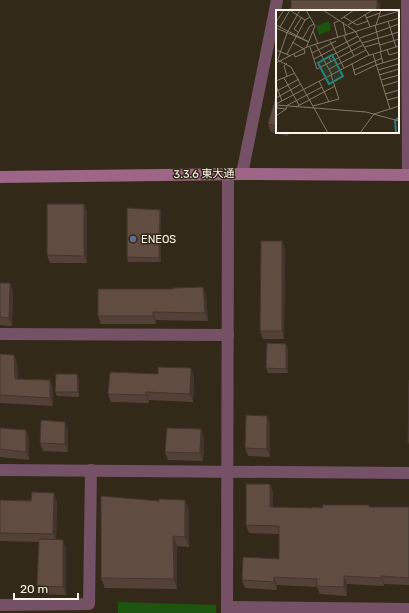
<svg xmlns="http://www.w3.org/2000/svg" width="409" height="613" viewBox="0 0 409 613" font-family="Rubik,'Noto Sans JP',sans-serif">
<rect width="100%" height="100%" fill="#332918"/>
<path fill="#1b550e" d="M118,602L216,605V613H118Z"/>
<g fill="none" stroke-linecap="round" stroke-linejoin="round">
<g stroke="#745165" stroke-width="12">
<path d="M407,0L408,175"/>
<path d="M242,174L277,0"/>
<path d="M0,334L228,335"/>
<path d="M0,470L409,473"/>
<path d="M0,605L89,604L91,470"/>
<path d="M227,607L409,609"/>
<path d="M227,613L228,174"/>
</g>
<path stroke="#9d6586" stroke-width="12" d="M0,177L242,174L409,175"/>
</g>
<g fill="#534138">
<path d="M277,92V132H289L288,136L271,132L268,124Z"/>
<path d="M84,204L87,212V263H50L47,255Z"/>
<path d="M160,210L161,214V262H128L127,257Z"/>
<path d="M285,249L284,339H263L260,331Z"/>
<path d="M0,283H10L13,291L12,326L0,325Z"/>
<path d="M206,295L208,321L156,320V324H101L98,316Z"/>
<path d="M288,348V373H268L266,368Z"/>
<path d="M0,354L14,355L17,363L18,379L53,388V406L0,403Z"/>
<path d="M77,374L79,379V397L57,396L55,392Z"/>
<path d="M194,376L193,402L149,400V403L111,402L108,394Z"/>
<path d="M267,416L270,424V457L248,456L245,448Z"/>
<path d="M0,428L29,438V460L0,457Z"/>
<path d="M201,429L204,438L203,461L168,460L165,452Z"/>
<path d="M68,430V452L43,451L40,443Z"/>
<path d="M273,492V507L312,508L370,507H409V585L384,584V586L347,584V596L320,594L317,587L277,585V590L245,588L242,580L279,559V534L249,533L246,525Z"/>
<path d="M0,500L57,501L56,539L63,540L66,548V595L40,594L37,586L39,542L0,541Z"/>
<path d="M189,510V547L177,546V589L105,588L101,578Z"/>
</g>
<g fill="#43352e">
<path d="M377,0H378L380,5V11H377Z"/>
<path d="M84,204L87,212V263L84,256Z"/>
<path d="M160,210L161,214V262L159,258Z"/>
<path d="M282,241L285,249L284,339L282,331Z"/>
<path d="M10,283L13,291L12,326L9,318Z"/>
<path d="M203,287L206,295L208,321L205,313Z"/>
<path d="M153,312L156,320V324L153,316Z"/>
<path d="M286,344L288,348V373L286,369Z"/>
<path d="M14,355L17,363L18,387L15,379Z"/>
<path d="M191,368L194,376L193,402L190,394Z"/>
<path d="M77,374L79,379V397L78,392Z"/>
<path d="M50,380L53,388V406L50,398Z"/>
<path d="M146,392L149,400V403L146,395Z"/>
<path d="M267,416L270,424V457L267,449Z"/>
<path d="M65,422L68,430V452L65,444Z"/>
<path d="M201,429L204,438L203,461L200,453Z"/>
<path d="M26,430L29,438V460L26,452Z"/>
<path d="M270,484L273,492V515L270,507Z"/>
<path d="M54,493L57,501L56,542L53,534Z"/>
<path d="M185,500L189,510V547L185,537Z"/>
<path d="M173,536L177,546V589L174,579Z"/>
<path d="M63,540L66,548V595L63,587Z"/>
<path d="M344,576L347,584V596L344,587Z"/>
<path d="M381,576L384,584V586L381,578Z"/>
<path d="M274,577L277,585V590L274,582Z"/>
</g>
<g fill="#604c41" stroke="#43352e">
<path d="M291,0H377V11H289V8H291Z"/>
<path d="M277,92V126L268,124Z"/>
<path d="M47,204H84V256L47,255Z"/>
<path d="M127,208L160,210L159,258L127,257Z"/>
<path d="M261,241H282V331H260Z"/>
<path d="M0,283H10L9,318L0,317Z"/>
<path d="M203,287L205,313L153,312V316H98V289H173V288Z"/>
<path d="M267,343L286,344V369L266,368Z"/>
<path d="M0,354L14,355L15,379L50,380V398L0,395Z"/>
<path d="M158,367L191,368L190,394L146,392V395L108,394L110,372L158,374Z"/>
<path d="M56,374H77L78,392H55Z"/>
<path d="M409,380V443H408Z"/>
<path d="M246,415L267,416V449L245,448Z"/>
<path d="M41,420L65,422V444L40,443Z"/>
<path d="M0,428L26,430V452L0,449Z"/>
<path d="M167,428L201,429L200,453L165,452Z"/>
<path d="M246,484H270V507L312,508V507L322,508L323,505H369V507H409V578L381,576V578L344,576V587L317,586V579L274,577V582L242,580L243,557L279,559V526L246,525Z"/>
<path d="M32,492L54,493L53,534L0,533V500L31,501Z"/>
<path d="M101,496L159,501V499L185,500V537L173,536L174,579L101,578Z"/>
<path d="M39,539L63,540V587L37,586Z"/>
</g>
<circle fill="#5c6f8a" stroke="#332918" stroke-width="1.5" cx="133" cy="239" r="4"/>
<g text-anchor="middle" dominant-baseline="central" stroke-width="3" stroke-linejoin="round" paint-order="stroke">
<g font-size="11" fill="#fbf4e9" stroke="#332918">
<text transform="translate(204 174) rotate(-1)">3.3.6 東大通</text>
</g>
<g font-size="11" fill="#fbf4e9" stroke="#332918" text-anchor="start">
<text x="141" y="239">ENEOS</text>
</g>
</g>
<g transform="translate(276 10)">
<rect width="123" height="123" fill="#332918"/>
<path d="M53,11L55,20L43,25L40,16Z" fill="#1b550e"/>
<path fill="none" stroke="#2d7980" stroke-width="2" d="M120,123L119,110L123,108"/>
<path fill="none" stroke="#837a6c" stroke-width="1" d="M47,0L79,21L93,45M15,1L29,10M89,4L94,17M68,7L81,15L92,11M103,7L123,1M90,8L104,3M65,9L78,0M112,11L120,37M0,12L8,0M67,12L70,26M0,15L33,32M72,15L97,0M99,15L105,41M100,15L123,8M4,17L14,0M0,18L33,32M37,21L42,34M22,22L18,19L26,7M68,26L78,46M27,28L34,16L38,14M62,28L58,13L64,10M84,28L123,14M54,31L68,58M16,32L28,39M86,33L123,22M40,35L56,65M104,35L123,29M34,37L41,59L87,35M89,37L103,33M30,38L39,16L30,0M111,39L113,45L123,42M0,40L15,46M104,41L107,53M36,43L60,31M11,44L29,10L34,7M18,44L19,47L29,43L28,39M97,44L114,99M0,49L15,57L52,123M2,49L11,23L24,0M38,49L82,26M55,52L53,47L85,30M0,53L31,37L100,15L105,0M11,53L8,56L11,66M76,54L79,65L100,55L123,48M53,59L90,40M78,60L106,48M102,60L123,54M103,65L123,59M8,68L23,95M105,70L123,65M0,71L19,63M43,71L53,92M0,75L6,91M107,76L123,71M1,81L23,69M109,84L123,80M0,88L25,74M111,90L123,87M0,94L91,46L123,36M0,95L90,102L123,111M1,96V98L10,99L11,97M10,96L46,77M37,96L63,89L55,65M20,97L59,76M0,106L10,99M84,123L98,104L123,96"/>
<path fill="#27837a" fill-opacity="0.15" stroke="#27837a" stroke-width="2" d="M56,45L67,66L53,74L42,53Z"/>
<rect width="123" height="123" fill="none" stroke="#fbf4e9" stroke-width="2"/>
</g>
<path d="M14 593v6h64v-6" fill="none" stroke="#fbf4e9" stroke-width="2"/>
<text x="20" y="593" font-size="12" fill="#fbf4e9" stroke="#332918" stroke-width="3" paint-order="stroke">20 m</text>
</svg>
